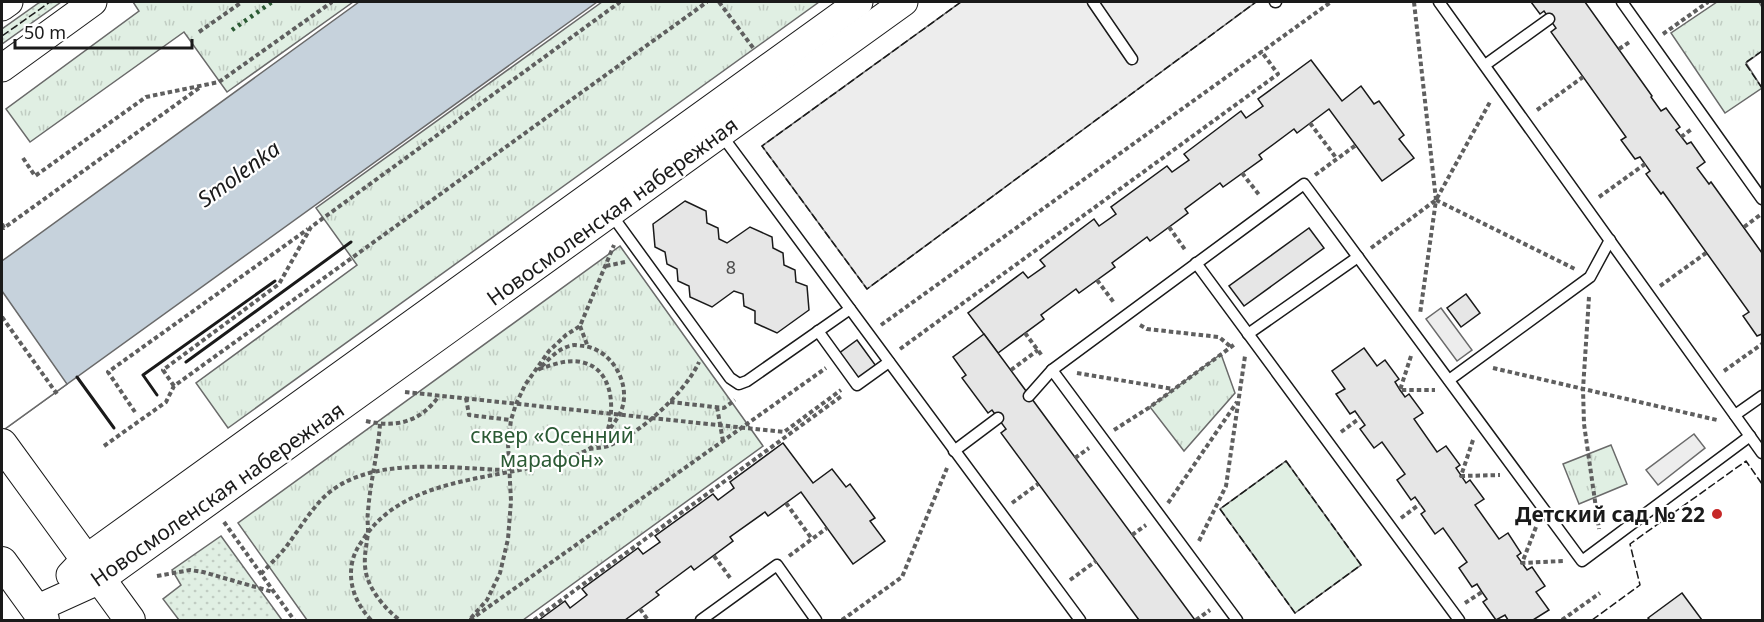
<svg xmlns="http://www.w3.org/2000/svg" width="1764" height="622" viewBox="0 0 1764 622" font-family="'Noto Sans',sans-serif">
<defs>
<pattern id="grass-dots" width="8" height="8" patternUnits="userSpaceOnUse" patternTransform="scale(1.5)"><rect width="8" height="8" fill="#e0efe3"/><path d="M2 2h.1M6 6h.1" fill="none" stroke="#c0ccc2" stroke-width="1.8" stroke-linecap="round"/></pattern>
<pattern id="park-tufts" width="24" height="20" patternUnits="userSpaceOnUse" patternTransform="scale(1.5)"><rect width="24" height="20" fill="#e0efe3"/><path d="M3 7l-1-3M5 7V3M7 7l1-3M15 17l-1-3M17 17v-4M19 17l1-3" fill="none" stroke="#c0ccc2"/></pattern>
</defs>
<rect width="100%" height="100%" fill="#fff"/>
<g fill="url(#grass-dots)" stroke="#6a6a6a" stroke-width="1.5">
<path d="M40,2H61L2,44V29Z"/>
<path d="M221,536L282,620H179L163,599L181,585L172,570Z"/>
</g>
<g fill="url(#park-tufts)" stroke="#6a6a6a" stroke-width="1.5">
<path d="M133,2H353L227,92L184,32L30,142L6,109L139,11Z"/>
<path d="M602,2H819L228,428L196,383L357,265L316,208Z"/>
<path d="M1717,2H1759L1762,7V51L1746,63L1762,88L1725,113L1671,33Z"/>
<path d="M620,246L763,446L523,620H307L238,523Z"/>
<path d="M1221,354L1235,393L1184,451L1150,407Z"/>
<path d="M1611,445L1627,484L1579,504L1563,464Z"/>
</g>
<path fill="#e0efe3" stroke="#6a6a6a" stroke-width="1.5" d="M1286,461L1361,565L1295,613L1220,509Z"/>
<g fill="#ededed" stroke="#6a6a6a" stroke-width="1.5">
<path d="M961,2H1256L867,289L762,146Z"/>
<path d="M1441,308L1472,350L1457,361L1426,319Z"/>
<path d="M1694,434L1705,448L1658,485L1646,470Z"/>
</g>
<path fill="#c6d2dc" stroke="#6a6a6a" stroke-width="1.5" d="M359,2H597L2,431V261Z"/>
<path fill="#fff" stroke="#6a6a6a" stroke-width="1.5" d="M2,291L67,384L2,431Z"/>
<g fill="#e6e6e6" stroke="#1a1a1a" stroke-width="1.5">
<path d="M1531,2H1585L1652,96L1651,97L1661,111L1666,108L1680,127L1676,130L1687,144L1691,142L1705,162L1697,168L1709,184L1711,182L1762,253V334L1757,336L1743,316L1749,312L1663,192L1661,194L1646,174L1650,171L1640,157L1635,159L1621,140L1626,137L1551,32L1556,28L1544,11L1540,14Z"/>
<path d="M1311,60L1342,101L1361,86L1374,104L1379,101L1404,135L1399,139L1414,158L1382,181L1329,109L1297,133L1294,129L1259,155L1262,159L1223,187L1220,183L1185,209L1188,213L1150,241L1147,237L1112,263L1115,267L1079,293L1076,289L1041,315L1044,319L998,353L968,313L1023,272L1028,278L1045,266L1040,260L1094,219L1099,226L1116,214L1111,207L1167,166L1172,172L1189,160L1184,154L1241,111L1246,118L1263,106L1258,99Z"/>
<path d="M685,201L706,211L707,223L718,228L719,239L727,243L750,227L772,237L773,248L783,253L784,265L795,270L796,282L807,286L809,310L777,333L755,323V311L744,306L743,294L734,291L712,307L690,297L689,286L678,281L677,269L667,264L665,252L655,247L653,224Z"/>
<path d="M1309,228L1324,248L1244,306L1229,286Z"/>
<path d="M1466,294L1480,313L1461,327L1447,308Z"/>
<path d="M984,334L1195,620H1139L1001,433L1006,429L992,410L988,413L962,378L966,375L953,357Z"/>
<path d="M857,340L876,366L858,380L838,354Z"/>
<path d="M1364,348L1377,366L1385,360L1399,379L1395,382L1400,390L1405,397L1409,394L1423,413L1414,419L1437,452L1446,446L1460,465L1456,468L1466,483L1470,480L1484,499L1475,505L1499,539L1508,533L1521,553L1517,556L1527,570L1532,567L1545,586L1536,592L1549,610L1533,620H1508L1505,615L1496,620L1483,602L1487,599L1482,592L1477,584L1472,587L1459,568L1467,562L1443,528L1435,534L1421,514L1425,511L1415,497L1411,500L1397,480L1405,474L1382,442L1374,448L1360,429L1365,425L1355,411L1350,414L1336,394L1345,389L1332,371Z"/>
<path d="M783,443L813,483L832,469L846,487L850,484L875,518L870,521L885,541L853,564L801,492L768,516L765,512L730,537L733,541L694,570L691,566L656,592L659,595L625,620H539L565,601L570,608L587,595L582,589L638,548L643,554L660,542L655,536L713,494L718,500L734,488L730,482Z"/>
<path d="M1682,593L1702,620H1650L1648,618Z"/>
</g>
<g fill="none" stroke-linecap="round" stroke-linejoin="round">
<g stroke="#1a1a1a" stroke-width="13">
<g id="service">
<path d="M1093,2L1132,59"/>
<path d="M1275,2H1276"/>
<path d="M1439,2L1762,453"/>
<path d="M1622,2L1762,199"/>
<path d="M1485,65L1549,19"/>
<path d="M720,133L1080,620"/>
<path d="M611,214L730,378L739,384L747,381L850,309"/>
<path d="M1196,263L1459,620"/>
<path d="M818,331L857,385L889,362"/>
<path d="M1248,334L1358,257"/>
<path d="M1052,370L1237,620"/>
<path d="M1449,380L1590,277L1610,240"/>
<path d="M1029,396L1052,370L1304,184L1582,561L1750,436"/>
<path d="M1735,415L1762,396"/>
<path d="M954,451L998,418"/>
<path d="M701,620L777,565L816,620"/>
</g>
</g>
<g stroke="#1a1a1a" stroke-width="29">
<g id="tertiary">
<path d="M2,7L9,2"/>
<path d="M2,68L93,2"/>
<path d="M70,575L85,559L859,2"/>
<path d="M36,609L100,580L904,2"/>
</g>
</g>
<g stroke="#1a1a1a" stroke-width="32">
<g id="secondary">
<path d="M2,444L130,620"/>
<path d="M2,562L44,620"/>
</g>
</g>
<g stroke="#5f5f5f" stroke-width="4" stroke-dasharray="4.5 3" stroke-linecap="butt">
<path d="M719,2L754,49"/>
<path d="M1414,2L1436,200L1420,314"/>
<path d="M199,32L242,2"/>
<path d="M1663,34L1708,2"/>
<path d="M1619,49L1631,41"/>
<path d="M1537,110L1583,77"/>
<path d="M1310,123L1337,159"/>
<path d="M1681,137L1693,128"/>
<path d="M23,158L35,176L146,97L219,82L332,2"/>
<path d="M1242,173L1260,196"/>
<path d="M1315,175L1356,145"/>
<path d="M1599,197L1645,164"/>
<path d="M1436,200L1575,269"/>
<path d="M2,224L4,228L199,88"/>
<path d="M1169,227L1186,251"/>
<path d="M1744,227L1760,215"/>
<path d="M1371,248L1436,200L1490,102"/>
<path d="M606,266L625,262"/>
<path d="M1097,280L1115,304"/>
<path d="M1660,286L1706,253"/>
<path d="M1589,297L1583,389L1584,424L1599,529"/>
<path d="M2,317L57,394"/>
<path d="M881,325L1331,2"/>
<path d="M1140,325L1147,329L1219,337L1231,347"/>
<path d="M580,326L588,347"/>
<path d="M1025,333L1043,357"/>
<path d="M900,349L1278,74L1261,51"/>
<path d="M1411,356L1400,390H1435"/>
<path d="M1493,368L1717,420"/>
<path d="M539,369C552,365 567,359 581,362C612,368 615,405 608,429"/>
<path d="M1011,370L1038,350"/>
<path d="M1724,371L1762,344"/>
<path d="M1077,373L1173,389"/>
<path d="M174,386L163,370L279,284L311,227L620,2"/>
<path d="M405,392L784,432L841,390"/>
<path d="M466,398L469,415L511,420"/>
<path d="M670,402L724,408L735,400"/>
<path d="M717,407L723,441"/>
<path d="M135,412L108,372L308,229"/>
<path d="M366,421C397,428 420,422 439,396"/>
<path d="M380,424C378,454 370,482 368,512C367,518 368,524 368,531C367,547 362,559 367,577C372,593 387,611 400,620"/>
<path d="M1114,430L1150,407L1235,344"/>
<path d="M1341,432L1360,418"/>
<path d="M1473,440L1461,476L1500,475"/>
<path d="M104,446L166,402L174,386L707,2"/>
<path d="M589,449C595,448 602,448 608,446C640,434 685,393 699,362"/>
<path d="M1075,458L1089,448"/>
<path d="M786,503L812,539"/>
<path d="M1012,503L1038,484"/>
<path d="M1168,503L1237,402"/>
<path d="M1401,518L1420,504"/>
<path d="M224,522L294,620"/>
<path d="M1536,527L1522,563L1563,561"/>
<path d="M1132,535L1146,525"/>
<path d="M1199,541L1226,486L1245,356"/>
<path d="M714,556L731,579"/>
<path d="M789,556L827,528"/>
<path d="M261,574C269,565 278,557 286,547C298,531 308,514 322,499C365,455 447,468 503,470"/>
<path d="M157,576L190,570L203,572L273,592"/>
<path d="M1070,580L1096,561"/>
<path d="M1465,603L1482,592"/>
<path d="M640,609L648,620"/>
<path d="M471,618L487,600L500,573L508,539L511,501L508,444L511,420L516,404L525,385L549,351L566,335L580,326L614,245"/>
<path d="M371,620C356,604 348,584 352,563C354,553 358,547 364,538C411,468 519,483 587,450C599,444 611,428 618,417C635,390 614,350 584,346C580,346 574,344 570,346C557,349 547,361 538,370"/>
<path d="M470,620L826,368"/>
<path d="M534,620L843,395"/>
<path d="M842,620L902,577L947,468"/>
<path d="M1196,620L1210,610"/>
<path d="M1562,620L1600,593"/>
</g>
<use href="#service" stroke="#fff" stroke-width="10"/>
<use href="#tertiary" stroke="#fff" stroke-width="27"/>
<use href="#secondary" stroke="#fff" stroke-width="30"/>
<path stroke="#2b5a34" stroke-width="4.5" stroke-dasharray="3 4.5" stroke-linecap="butt" d="M232,30L272,2"/>
<g stroke="#1a1a1a" stroke-width="1.5" stroke-dasharray="8 3" stroke-linecap="butt">
<path d="M961,2L762,146L867,289L1256,2"/>
<path d="M2,36L50,2"/>
<path d="M1762,51L1745,63L1762,88"/>
<path d="M1286,461L1361,565L1295,613L1220,509Z"/>
<path d="M1592,620L1640,585L1630,544L1746,461L1762,484"/>
</g>
<g stroke="#1a1a1a" stroke-width="3">
<path d="M186,362L351,242"/>
<path d="M77,377L114,428"/>
<path d="M157,395L143,375L275,281"/>
</g>
</g>
<circle fill="#c62828" stroke="#fff" stroke-width="2" cx="1717" cy="514" r="6"/>
<g text-anchor="middle" dominant-baseline="central" stroke-width="4.5" stroke-linejoin="round" paint-order="stroke">
<g font-size="18" fill="#4d4d4d">
<text x="731" y="267">8</text>
</g>
<g font-size="21" fill="#1a1a1a" stroke="#fff">
<text transform="translate(612 211) rotate(-36)">Новосмоленская набережная</text>
<text transform="translate(217 494) rotate(-35)">Новосмоленская набережная</text>
</g>
<g font-size="21" fill="#2b5a34" stroke="#fff">
<text x="552" y="435">сквер «Осенний<tspan x="552" dy="24">марафон»</tspan></text>
</g>
<g font-size="21" font-weight="bold" fill="#1a1a1a" stroke="#fff" text-anchor="end">
<text x="1705" y="514">Детский сад № 22</text>
</g>
<g font-size="22" font-style="italic" fill="#1a1a1a" stroke="#fff">
<text transform="translate(238 173) rotate(-36)">Smolenka</text>
</g>
</g>
<rect width="1764" height="622" fill="none" stroke="#1a1a1a" stroke-width="6"/>
<path d="M15 39v9h177v-9" fill="none" stroke="#1a1a1a" stroke-width="3"/>
<text x="24" y="39" font-size="18" fill="#1a1a1a" stroke="#ffffff" stroke-width="4.5" paint-order="stroke">50 m</text>
</svg>
